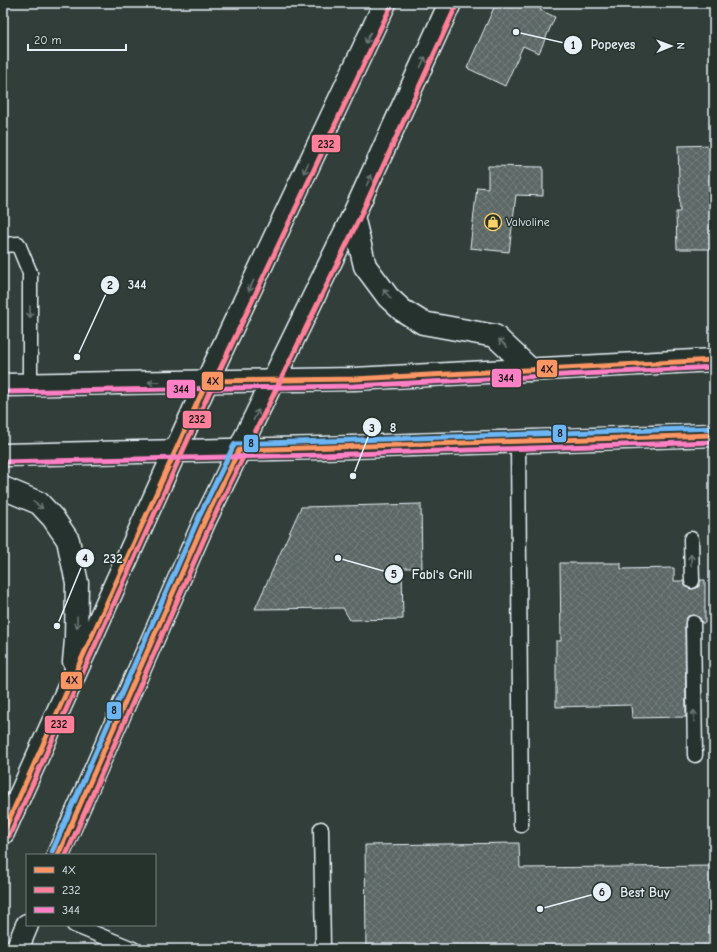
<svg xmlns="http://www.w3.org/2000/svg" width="717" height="952" viewBox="0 0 717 952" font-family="'Comic Neue',sans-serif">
<defs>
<pattern id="building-cross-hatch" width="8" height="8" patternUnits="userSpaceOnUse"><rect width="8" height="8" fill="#5c6865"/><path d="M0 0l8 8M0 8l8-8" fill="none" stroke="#737e7c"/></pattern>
</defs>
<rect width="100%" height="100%" fill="#323e39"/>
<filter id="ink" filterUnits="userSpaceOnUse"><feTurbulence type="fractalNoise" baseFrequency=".025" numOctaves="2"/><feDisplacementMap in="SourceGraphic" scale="8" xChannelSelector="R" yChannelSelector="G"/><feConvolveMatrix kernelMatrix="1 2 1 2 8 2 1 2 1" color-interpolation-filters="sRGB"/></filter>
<g filter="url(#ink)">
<g fill="url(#building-cross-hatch)" stroke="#e8f1f8">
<path d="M496,3H544L540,10L555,17L539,53L523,46L505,86L467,68Z"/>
<path d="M714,145V249H677L676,212H680L678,146Z"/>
<path d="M488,166L543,167V196L516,195L509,252L470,248L477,187L488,188Z"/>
<path d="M421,504L422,568H402L403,619L350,620L343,608L255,609L301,507Z"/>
<path d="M560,563H621V569L674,568V581H683L685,586L692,589L697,588L700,585V580H705V623H702L700,618L693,615L688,616L685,623L686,717L632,718L631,705L556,707V641H561Z"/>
<path d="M519,843L520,868L714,866V949H366L365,845Z"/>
</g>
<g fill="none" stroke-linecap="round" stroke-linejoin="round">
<g stroke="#e8f1f8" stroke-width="17">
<g id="service">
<path d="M3,245L18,244L30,273V384"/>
<path d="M518,442L521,825"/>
<path d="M691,539L692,581"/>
<path d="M693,623L695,755"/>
<path d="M321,829L323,949"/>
<path d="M74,925L133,949"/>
</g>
</g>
<g stroke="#e8f1f8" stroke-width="25">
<g id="primary">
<path d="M3,385L354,379L714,360"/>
<path d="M3,455L322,448L714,435"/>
</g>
</g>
<g stroke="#e8f1f8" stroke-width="25">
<g id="trunk">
<path d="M353,216L365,266L388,297L402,310L423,323L495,336L531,370"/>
<path d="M3,488L39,503L53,518L68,540L77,583L76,640L74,662"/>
<path d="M3,833L207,381L385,3"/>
<path d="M58,855L205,520L353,216L450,3"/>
<path d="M17,949L27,925"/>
</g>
</g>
<use href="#service" stroke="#26332d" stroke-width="14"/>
<use href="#primary" stroke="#26332d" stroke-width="22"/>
<use href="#trunk" stroke="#26332d" stroke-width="22"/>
<g stroke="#26332d" stroke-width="8">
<g id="bus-1">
<path d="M3,833L207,381L354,379L714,360"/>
<path d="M58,855L205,520L239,450L714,435"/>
</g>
</g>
<g stroke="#26332d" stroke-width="8">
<g id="bus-2">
<path d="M9,836L213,384L391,6"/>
<path d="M66,855L211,523L359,219L456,6"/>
</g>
</g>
<g stroke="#26332d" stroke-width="8">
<g id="bus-3">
<path d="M3,392L354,386L714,367"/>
<path d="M3,462L322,455L714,442"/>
</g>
</g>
<g stroke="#26332d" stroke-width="8">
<path id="bus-4" d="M52,852L199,517L233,447L235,444L714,428"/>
</g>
<use href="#bus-1" stroke="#fb9564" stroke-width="5"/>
<use href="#bus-2" stroke="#ff8098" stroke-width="5"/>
<use href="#bus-3" stroke="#ff80c5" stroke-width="5"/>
<use href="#bus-4" stroke="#6db6f5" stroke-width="5"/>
</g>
<defs><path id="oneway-shaft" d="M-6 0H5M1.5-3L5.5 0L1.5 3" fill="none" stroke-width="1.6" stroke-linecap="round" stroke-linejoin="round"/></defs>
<g stroke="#6a7674">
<use href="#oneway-shaft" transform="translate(368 38) rotate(115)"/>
<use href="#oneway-shaft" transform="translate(423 62) rotate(-65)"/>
<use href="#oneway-shaft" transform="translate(306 168) rotate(115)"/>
<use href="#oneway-shaft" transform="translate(369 180) rotate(-66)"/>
<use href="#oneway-shaft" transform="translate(251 286) rotate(115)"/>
<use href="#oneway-shaft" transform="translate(387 294) rotate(-130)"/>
<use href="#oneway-shaft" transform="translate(30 312) rotate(89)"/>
<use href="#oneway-shaft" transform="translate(503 343) rotate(-137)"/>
<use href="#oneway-shaft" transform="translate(154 382) rotate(179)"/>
<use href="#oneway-shaft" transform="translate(256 415) rotate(-64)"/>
<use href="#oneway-shaft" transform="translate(38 505) rotate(35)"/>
<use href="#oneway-shaft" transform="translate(691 560) rotate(-91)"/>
<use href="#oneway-shaft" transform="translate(77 622) rotate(91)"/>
<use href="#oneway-shaft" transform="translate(694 716) rotate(-91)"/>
</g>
</g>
<defs>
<g id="shop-ring" transform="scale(0.9)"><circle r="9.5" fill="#26332d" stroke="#ffd166" stroke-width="1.5"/><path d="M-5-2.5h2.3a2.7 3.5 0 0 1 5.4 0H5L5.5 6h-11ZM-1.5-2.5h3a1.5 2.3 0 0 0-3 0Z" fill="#ffd166"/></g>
</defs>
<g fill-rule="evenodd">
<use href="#shop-ring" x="493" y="222"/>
</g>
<g text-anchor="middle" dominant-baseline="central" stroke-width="3" stroke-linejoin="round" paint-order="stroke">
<g font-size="12" fill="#e8f1f8" stroke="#26332d" text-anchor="start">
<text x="506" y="222">Valvoline</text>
</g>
</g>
<path fill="none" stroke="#e8f1f8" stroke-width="1.5" d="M516 32L573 45M77 357L110 285M353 476L372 427M57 626L85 558M338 558L394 574M540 909L602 892"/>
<g fill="#e8f1f8" stroke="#26332d" stroke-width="1.5">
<circle cx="516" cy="32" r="4"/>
<circle cx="77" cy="357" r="4"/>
<circle cx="353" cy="476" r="4"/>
<circle cx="57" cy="626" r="4"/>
<circle cx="338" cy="558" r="4"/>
<circle cx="540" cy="909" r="4"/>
<circle cx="573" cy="45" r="10"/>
<circle cx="110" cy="285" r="10"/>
<circle cx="372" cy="427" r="10"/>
<circle cx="85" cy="558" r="10"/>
<circle cx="394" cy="574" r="10"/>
<circle cx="602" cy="892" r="10"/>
</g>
<g font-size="12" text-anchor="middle" font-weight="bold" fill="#111">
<text x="573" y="49">1</text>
<text x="110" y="289">2</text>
<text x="372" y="432">3</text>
<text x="85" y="562">4</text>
<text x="394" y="578">5</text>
<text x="602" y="896">6</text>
</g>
<g font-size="13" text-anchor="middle" font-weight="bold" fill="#e8f1f8" stroke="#26332d" stroke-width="3" stroke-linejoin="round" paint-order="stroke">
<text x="613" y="49">Popeyes</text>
<text x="137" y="289">344</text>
<text x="393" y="432">8</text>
<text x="113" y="563">232</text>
<text x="442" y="579">Fabi's Grill</text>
<text x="645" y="897">Best Buy</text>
</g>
<g stroke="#26332d" stroke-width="1.5">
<rect x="311" y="134" width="30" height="19" rx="4" fill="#ff8098"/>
<rect x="536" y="359" width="22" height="19" rx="4" fill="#fb9564"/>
<rect x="491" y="368" width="31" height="20" rx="4" fill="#ff80c5"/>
<rect x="201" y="371" width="23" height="20" rx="4" fill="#fb9564"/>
<rect x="166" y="379" width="30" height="20" rx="4" fill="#ff80c5"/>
<rect x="182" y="410" width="30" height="19" rx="4" fill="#ff8098"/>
<rect x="552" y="424" width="15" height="19" rx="4" fill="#6db6f5"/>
<rect x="243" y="434" width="16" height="19" rx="4" fill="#6db6f5"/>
<rect x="60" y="671" width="23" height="19" rx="4" fill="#fb9564"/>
<rect x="106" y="701" width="16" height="19" rx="4" fill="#6db6f5"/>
<rect x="44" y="715" width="31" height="19" rx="4" fill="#ff8098"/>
</g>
<g font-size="11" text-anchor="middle" font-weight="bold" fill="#111">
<text x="326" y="148">232</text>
<text x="547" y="373">4X</text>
<text x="506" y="382">344</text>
<text x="213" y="385">4X</text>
<text x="181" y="393">344</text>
<text x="197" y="423">232</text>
<text x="560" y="437">8</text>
<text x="251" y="447">8</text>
<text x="72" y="684">4X</text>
<text x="114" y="714">8</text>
<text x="59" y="728">232</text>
</g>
<rect width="717" height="952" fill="none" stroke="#26332d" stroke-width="16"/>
<rect x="8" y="8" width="701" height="936" fill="none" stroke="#e8f1f8" stroke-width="1.5" filter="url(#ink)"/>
<rect x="26" y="854" width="130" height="72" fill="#26332d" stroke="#747f7e"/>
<rect x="34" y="867" width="20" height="6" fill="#fb9564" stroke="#747f7e"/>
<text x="62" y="874" font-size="12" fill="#e8f1f8">4X</text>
<rect x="34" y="887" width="20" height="6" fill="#ff8098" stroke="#747f7e"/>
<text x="62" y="894" font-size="12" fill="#e8f1f8">232</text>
<rect x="34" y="907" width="20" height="6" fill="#ff80c5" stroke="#747f7e"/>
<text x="62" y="914" font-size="12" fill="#e8f1f8">344</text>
<g transform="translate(671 46) rotate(89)" stroke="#26332d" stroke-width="3" paint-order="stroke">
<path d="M0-3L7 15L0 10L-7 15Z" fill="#e8f1f8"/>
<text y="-6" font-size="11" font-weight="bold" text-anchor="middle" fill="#e8f1f8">N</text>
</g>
<path d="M28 44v6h98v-6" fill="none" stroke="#e8f1f8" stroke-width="2"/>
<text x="34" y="44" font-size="12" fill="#e8f1f8" stroke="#26332d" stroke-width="3" paint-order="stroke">20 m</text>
</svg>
